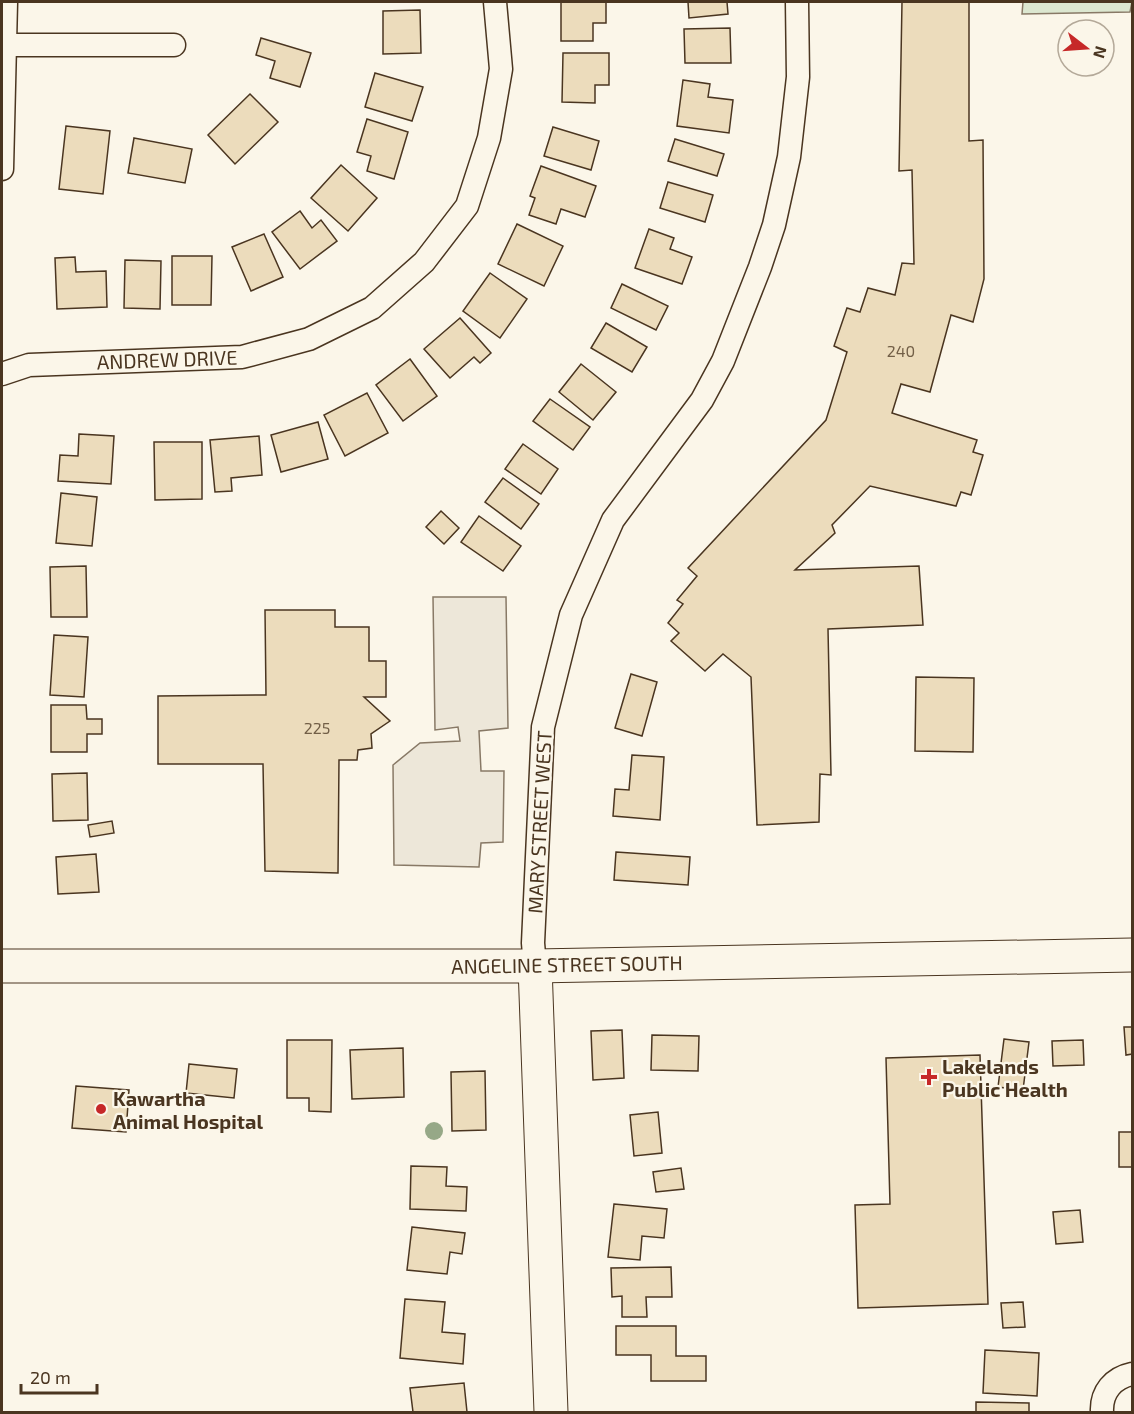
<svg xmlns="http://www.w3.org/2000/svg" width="1134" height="1414" viewBox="0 0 1134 1414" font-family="'Exo 2',sans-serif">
<rect width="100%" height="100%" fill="#fbf6e9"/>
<path fill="#dce7d0" stroke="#887966" stroke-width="1.5" d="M1023,2H1132L1130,12L1022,14Z"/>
<path fill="#ede7d9" stroke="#887966" stroke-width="1.5" d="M433,597H506L508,728L479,731L481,771H504L503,842L481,843L479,867L394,865L393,765L420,743L460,741L458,727L435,730Z"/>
<g fill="#ecdcbc" stroke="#4a3520" stroke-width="1.5">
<path d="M561,2H606V23H593V41H561Z"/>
<path d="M688,2H727L728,14L689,18Z"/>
<path d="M902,2H969V141L983,140L984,279L973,322L951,315L930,392L901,384L892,413L977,440L973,452L983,455L971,495L961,492L956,506L870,486L832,525L835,533L795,570L919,566L923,625L828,629L831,775L820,774L819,822L757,825L751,677L723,654L705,671L671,641L679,633L668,623L683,604L677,600L697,576L688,568L826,420L847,352L834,346L847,308L860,312L868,288L895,295L902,263L914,264L912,170L899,171Z"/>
<path d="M420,10L421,53L383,54V11Z"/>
<path d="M730,28L731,63H685L684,29Z"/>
<path d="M261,38L311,53L300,87L270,78L275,61L256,55Z"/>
<path d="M563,53H609V85H595V103L562,102Z"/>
<path d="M375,73L423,87L412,121L365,107Z"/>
<path d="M683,80L710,84L708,97L733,100L729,133L677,126Z"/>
<path d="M250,94L278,122L235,164L208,135Z"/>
<path d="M367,119L408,132L394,179L367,171L371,156L357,152Z"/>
<path d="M66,126L110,131L103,194L59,189Z"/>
<path d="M553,127L599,141L591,170L544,156Z"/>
<path d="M134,138L192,149L185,183L128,173Z"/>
<path d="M675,139L724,154L717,176L668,161Z"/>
<path d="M341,165L377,198L348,231L311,198Z"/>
<path d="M541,166L596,186L585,217L561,209L556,224L529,215L535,198L530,196Z"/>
<path d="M668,182L713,195L705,222L660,208Z"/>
<path d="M300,211L312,228L321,220L337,241L300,269L272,232Z"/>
<path d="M517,224L563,246L544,286L498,264Z"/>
<path d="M649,229L674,238L670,249L692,257L682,284L635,268Z"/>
<path d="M264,234L283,277L251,291L232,247Z"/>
<path d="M172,256H212L211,305H172Z"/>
<path d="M75,257L76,272L106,271L107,307L57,309L55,258Z"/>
<path d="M125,260L161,261L160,309L124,308Z"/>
<path d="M490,273L527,299L500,338L463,311Z"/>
<path d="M622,284L668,306L656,330L611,308Z"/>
<path d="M460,318L491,353L480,363L474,357L450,378L424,349Z"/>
<path d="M606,323L647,347L632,372L591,348Z"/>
<path d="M410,359L437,396L403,421L376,385Z"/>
<path d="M581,364L616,392L593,420L559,392Z"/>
<path d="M367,393L388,433L345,456L324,415Z"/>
<path d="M550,399L590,427L573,450L533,421Z"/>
<path d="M318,422L328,459L281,472L271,435Z"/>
<path d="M79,434L114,436L111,484L58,481L60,455L78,456Z"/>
<path d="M259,436L262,475L231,478L232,491L215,492L210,440Z"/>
<path d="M154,442H202V499L155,500Z"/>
<path d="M523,444L558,469L541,494L505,469Z"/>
<path d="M503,478L539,504L521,529L485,502Z"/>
<path d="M61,493L97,497L92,546L56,543Z"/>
<path d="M441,511L459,528L444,544L426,527Z"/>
<path d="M479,516L521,546L503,571L461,542Z"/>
<path d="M86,566L87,617H51L50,567Z"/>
<path d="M265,610H335V627H369V661H386V697H364L390,721L371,734L372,748L358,750L357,760H339L338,873L265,871L263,764H158V696L266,695Z"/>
<path d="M54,635L88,637L84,697L50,695Z"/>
<path d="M631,674L657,682L642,736L615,728Z"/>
<path d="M916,677L974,678L973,752L915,751Z"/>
<path d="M51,705H86L87,719H102V734H87V752H51Z"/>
<path d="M632,755L664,757L660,820L613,816L615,789L629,790Z"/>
<path d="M87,773L88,820L53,821L52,774Z"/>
<path d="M112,821L114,833L90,837L88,825Z"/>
<path d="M616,852L690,857L688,885L614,880Z"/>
<path d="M96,854L99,892L58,894L56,857Z"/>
<path d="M1124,1027H1132V1054L1126,1055Z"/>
<path d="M622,1030L624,1078L593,1080L591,1031Z"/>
<path d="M652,1035L699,1036L698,1071L651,1070Z"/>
<path d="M1004,1039L1029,1042L1023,1090L998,1087Z"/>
<path d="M287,1040H332L331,1112L309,1111V1098H287Z"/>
<path d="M1083,1040L1084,1065L1053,1066L1052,1041Z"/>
<path d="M403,1048L404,1097L352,1099L350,1050Z"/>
<path d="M980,1055L988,1304L858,1308L855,1205L890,1204L886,1058Z"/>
<path d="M189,1064L237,1069L234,1098L186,1093Z"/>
<path d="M485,1071L486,1130L452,1131L451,1072Z"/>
<path d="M76,1086L129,1090L126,1132L72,1128Z"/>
<path d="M658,1112L662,1153L634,1156L630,1115Z"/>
<rect x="1119" y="1132" width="13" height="35"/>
<path d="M411,1166L447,1167L446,1186L467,1187L466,1211L410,1209Z"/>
<path d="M681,1168L684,1189L656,1192L653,1172Z"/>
<path d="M614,1204L667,1209L664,1238L642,1236L640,1260L608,1257Z"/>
<path d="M1080,1210L1083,1242L1056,1244L1053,1212Z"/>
<path d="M412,1227L465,1233L462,1254L450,1252L447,1274L407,1270Z"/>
<path d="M671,1267L672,1297H646L647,1317H622V1296L612,1297L611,1268Z"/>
<path d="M405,1299L445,1302L442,1332L465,1334L463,1364L400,1358Z"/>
<path d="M1023,1302L1025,1327L1003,1328L1001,1303Z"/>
<path d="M616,1326H676V1356H706V1381H651V1355H616Z"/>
<path d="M985,1350L1039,1353L1037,1396L983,1393Z"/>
<path d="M464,1383L467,1412H413L410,1388Z"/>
<path d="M976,1402L1029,1403V1412H976Z"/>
</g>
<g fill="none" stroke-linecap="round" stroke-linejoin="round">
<g stroke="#4a3520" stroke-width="25">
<g id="street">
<path d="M2,45H174"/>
<path d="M2,169L6,2"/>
<path d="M2,374L29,365L242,357L309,339L372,308L424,262L467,206L489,138L501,69L495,2"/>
<path d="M535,966L533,943L543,727L571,615L613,520L702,400L723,361L760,267L774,225L789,157L798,77L797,2"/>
<path d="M1102,1412C1101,1392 1113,1378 1132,1374"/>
</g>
</g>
<g stroke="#4a3520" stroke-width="35">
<g id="secondary">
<path d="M2,966H535L1132,955"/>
<path d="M535,966L551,1412"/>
</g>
</g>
<use href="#street" stroke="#fbf6e9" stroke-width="22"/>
<use href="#secondary" stroke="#fbf6e9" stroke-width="33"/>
</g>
<circle fill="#96a887" cx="434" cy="1131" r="9"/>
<g fill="#c62828" stroke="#fbf6e9" stroke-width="2">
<path d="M926 1068h6v6h6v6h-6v6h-6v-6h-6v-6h6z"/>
<circle cx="101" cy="1109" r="6"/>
</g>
<g text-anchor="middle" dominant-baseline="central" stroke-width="4.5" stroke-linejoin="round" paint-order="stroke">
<g font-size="16" fill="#725f47">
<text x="901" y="350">240</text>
<text x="317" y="727">225</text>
</g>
<g font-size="20" fill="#4a3520" stroke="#fbf6e9">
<text transform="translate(167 359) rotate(-2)">ANDREW DRIVE</text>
<text transform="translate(539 822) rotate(-87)">MARY STREET WEST</text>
<text transform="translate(567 964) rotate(-1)">ANGELINE STREET SOUTH</text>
</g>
<g font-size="20" font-weight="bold" fill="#4a3520" stroke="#fbf6e9" text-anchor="start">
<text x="942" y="1066">Lakelands<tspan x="942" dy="23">Public Health</tspan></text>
<text x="113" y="1098">Kawartha<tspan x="113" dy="23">Animal Hospital</tspan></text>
</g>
</g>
<rect width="1134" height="1414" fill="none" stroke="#4a3520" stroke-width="6"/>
<g transform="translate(1086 48) rotate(107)"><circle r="28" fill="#fbf6e9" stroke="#b4a999" stroke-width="1.5"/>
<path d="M0-4.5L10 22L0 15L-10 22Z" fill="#c62828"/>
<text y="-9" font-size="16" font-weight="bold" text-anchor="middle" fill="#4a3520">N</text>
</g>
<path d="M21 1384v9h76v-9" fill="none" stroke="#4a3520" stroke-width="3"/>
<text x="30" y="1384" font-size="18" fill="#4a3520" stroke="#fbf6e9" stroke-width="4.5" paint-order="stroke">20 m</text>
</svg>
